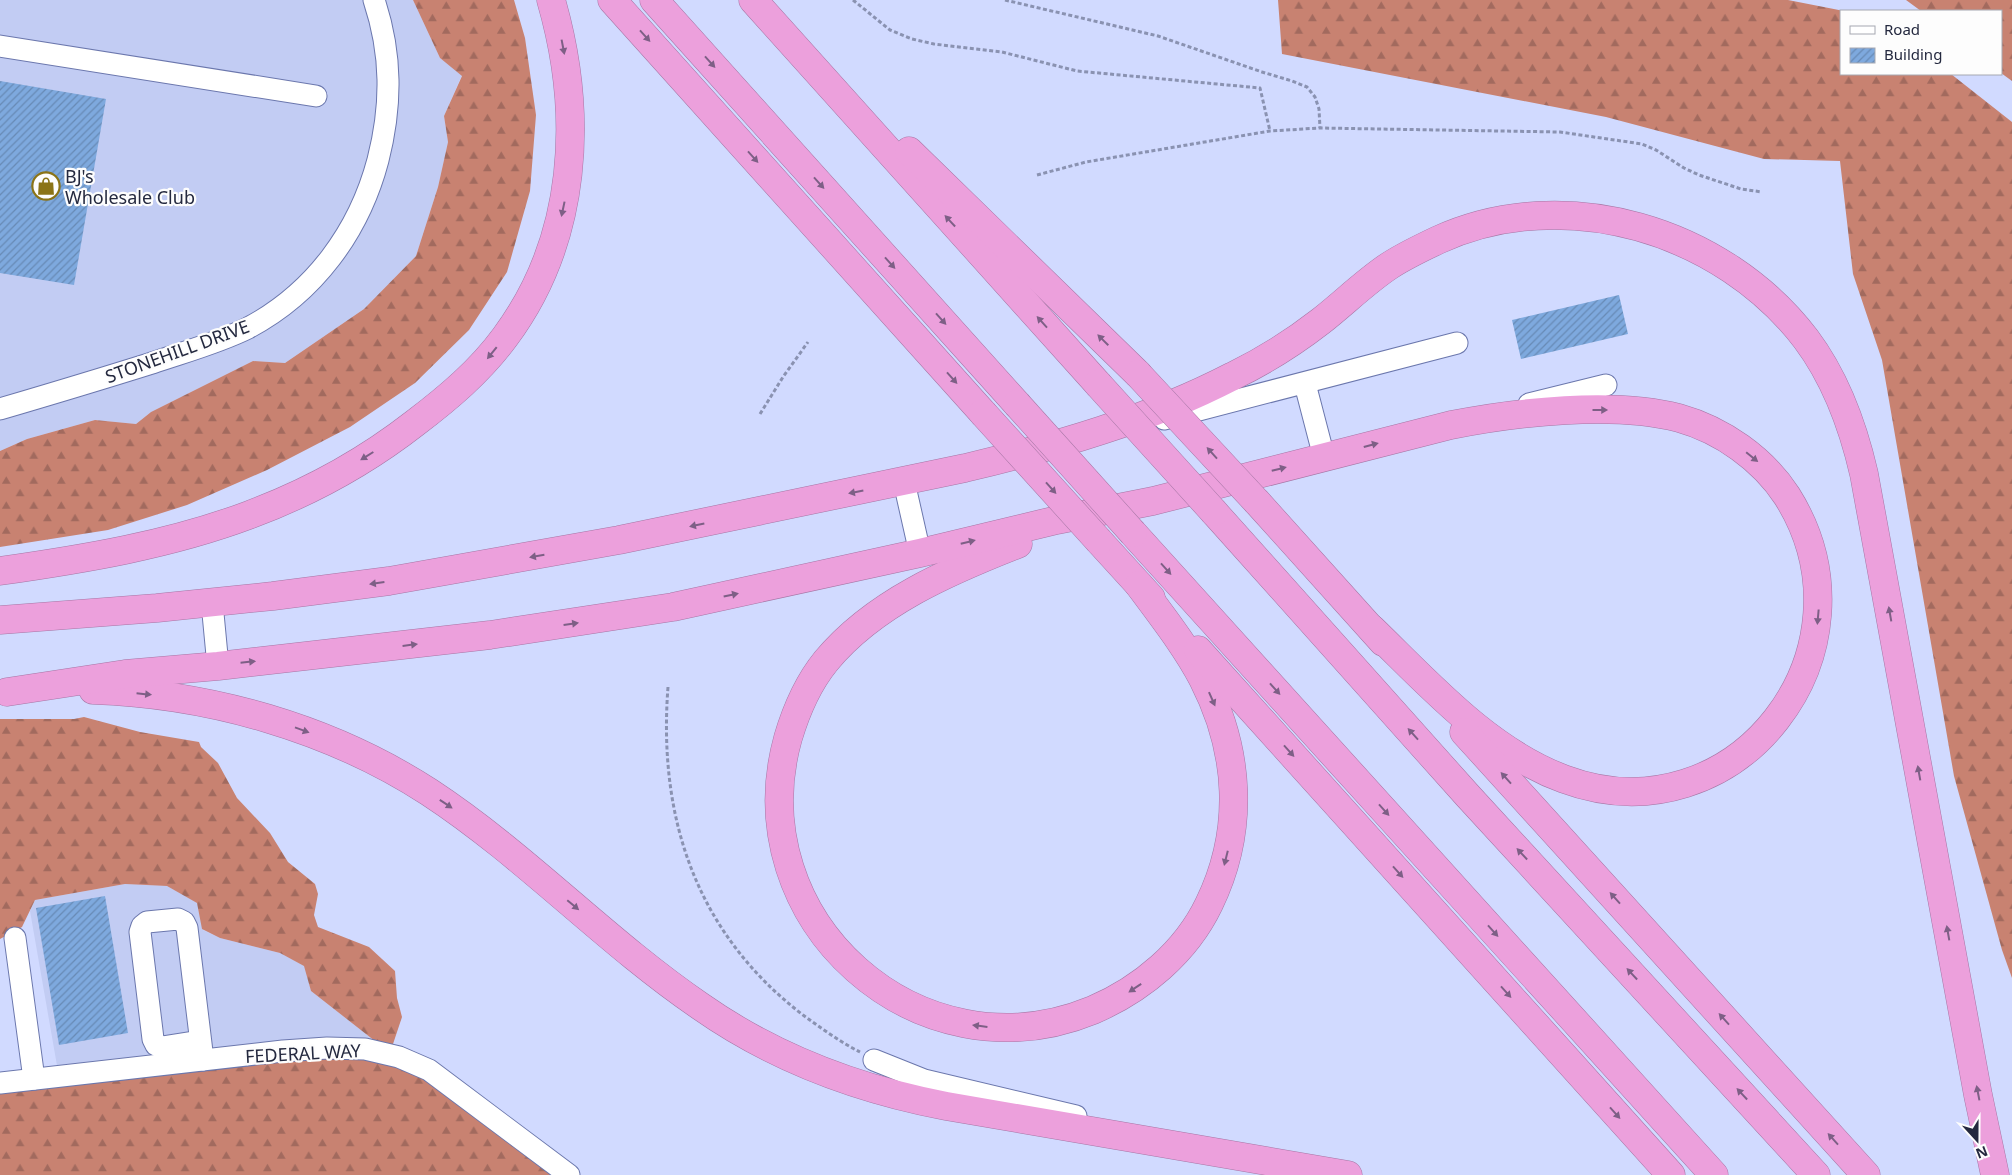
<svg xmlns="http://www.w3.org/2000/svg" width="2012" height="1175" viewBox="0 0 2012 1175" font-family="'Noto Sans',sans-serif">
<defs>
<pattern id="forest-firs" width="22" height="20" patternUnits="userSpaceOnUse" patternTransform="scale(1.25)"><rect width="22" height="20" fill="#c88271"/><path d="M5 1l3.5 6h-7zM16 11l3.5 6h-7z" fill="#a26a5e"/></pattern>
<pattern id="building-hatch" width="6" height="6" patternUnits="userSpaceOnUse" patternTransform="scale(1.25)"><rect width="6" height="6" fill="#7ea9de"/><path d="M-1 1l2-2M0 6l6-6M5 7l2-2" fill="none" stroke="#678ab5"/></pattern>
</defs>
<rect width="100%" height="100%" fill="#d1daff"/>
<g fill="#c2ccf3">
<path d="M0,0H413L440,58L462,75L444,116L448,142L438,187L416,256L364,309L285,363L253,361L151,412L136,424L95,420L27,439L0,451Z"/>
<path d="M125,884L167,886L198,903L203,930L220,938L280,953L305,966L311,991L380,1045L59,1077L30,911L35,900Z"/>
</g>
<g fill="url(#forest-firs)">
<path d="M413,0H514L525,38L536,115L530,191L507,272L469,330L415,383L350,427L267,470L187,505L108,530L0,547V451L27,439L95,420L136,424L151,412L253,361L285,363L364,309L416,256L438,187L448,142L444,116L462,76L440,58Z"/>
<path d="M1278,0H1788L1844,11H1841V74H1951L2012,122V978L2002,950L1954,776L1882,360L1853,274L1840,161L1764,159L1606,117L1282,54Z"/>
<path d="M1906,0H2012V81L2001,73V11H1921Z"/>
<path d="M84,717L140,732L199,742L201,747L218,763L237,798L270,833L288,862L315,884L318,894L314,915L318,927L369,947L395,971L397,998L402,1017L391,1050L380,1045L311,991L304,966L280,953L220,938L202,929L197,903L167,886L125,884L35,900L22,927L0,939V719H74Z"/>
<path d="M386,1054L567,1175H0V1085L52,1079Z"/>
</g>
<g fill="url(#building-hatch)">
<path d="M0,81L106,99L74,285L0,273Z"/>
<path d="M1619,295L1628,334L1521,359L1512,320Z"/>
<path d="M105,896L128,1033L59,1045L36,908Z"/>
</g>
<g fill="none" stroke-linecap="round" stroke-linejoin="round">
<g stroke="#6b77ad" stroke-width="23">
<g id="minor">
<path d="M0,46L316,96"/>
<path d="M1305,384L1324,457"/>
<path d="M1529,404L1606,385"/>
<path d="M0,409C51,394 101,379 152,363C184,352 218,343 248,328C314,293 359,232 378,160C392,105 392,54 374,0"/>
<path d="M1164,419L1457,343"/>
<path d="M904,482L920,553"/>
<path d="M212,603L218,666"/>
<path d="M15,938L34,1079"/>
<path d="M200,1041L162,1047L156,1045L153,1039L140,932L142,926L147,922L178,919L184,922L187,928L203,1060"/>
<path d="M874,1060L924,1080L1076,1116"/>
<path d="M0,1083L283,1051L327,1048L365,1049L399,1057L429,1070L569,1175"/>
</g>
</g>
<g stroke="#a676a5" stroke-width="29">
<g id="highway">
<path d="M612,0L983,413"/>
<path d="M654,0L1017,404"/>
<path d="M753,0L1098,384"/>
<path d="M909,151L1138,374"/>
<path d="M1257,502L1383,642"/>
<path d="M1214,512L1468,796L1816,1175"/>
<path d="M1133,533L1714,1175"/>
<path d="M1099,541L1151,598"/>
<path d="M1018,544C949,571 874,603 826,661C808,683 796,711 788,738C737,920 919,1082 1093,1010C1142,989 1186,952 1209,904C1245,830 1240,751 1203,679C1185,645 1161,615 1139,585"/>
<path d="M0,571C84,559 169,545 249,515C308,493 365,462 415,423C448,398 480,371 505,337C578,239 584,114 551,0"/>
<path d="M0,620L157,608L273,596L389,581L619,540L965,468C1057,446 1148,420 1233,376C1264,361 1294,342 1321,321C1344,303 1365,282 1389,266C1404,256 1421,248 1438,240C1565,182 1723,230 1806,339C1836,379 1853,426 1864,474L1978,1095L1995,1175"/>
<path d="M1198,650L1671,1175"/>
<path d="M93,690C210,694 330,728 429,792C525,855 605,941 700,1006C774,1058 857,1089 946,1106L1348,1175"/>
<path d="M7,692L125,674L218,666L490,635L673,607L920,553L1057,520L1153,501L1451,425C1517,412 1613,401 1679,418C1722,430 1763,459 1787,496C1884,650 1736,843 1564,779C1488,751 1429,684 1372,629"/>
<path d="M1464,732L1866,1175"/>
</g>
</g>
<g stroke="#8a92b1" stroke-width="3" stroke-dasharray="4 2.5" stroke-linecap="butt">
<path d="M853,0L890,30L912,39L934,44L1002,52L1077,71L1260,88L1270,131"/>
<path d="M1005,0L1158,36L1262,72L1292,81L1307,87L1315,97L1319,109L1320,128"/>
<path d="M1037,175L1086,162L1270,131L1320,128L1560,132L1642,144L1656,150L1684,168L1699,175L1741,189L1762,192"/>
<path d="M760,414L783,377L808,342"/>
<path d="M668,687C658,818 696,933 803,1015C821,1028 840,1042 860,1052"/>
</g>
<use href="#minor" stroke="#fff" stroke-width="21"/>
<use href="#highway" stroke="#eca0dc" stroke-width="28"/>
<g stroke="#a676a5" stroke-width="29" stroke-linecap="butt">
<g id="highway-bridge">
<path d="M1138,374L1257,502"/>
<path d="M1098,384L1214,512"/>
<path d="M1017,404L1133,533"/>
<path d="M983,413L1099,541"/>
</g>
</g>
<use href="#highway-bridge" stroke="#eca0dc" stroke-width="28"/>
</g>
<defs><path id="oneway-solid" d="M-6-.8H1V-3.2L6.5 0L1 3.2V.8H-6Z" transform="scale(1.25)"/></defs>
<g fill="#7e5f86">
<use href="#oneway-solid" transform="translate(645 36) rotate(48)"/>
<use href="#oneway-solid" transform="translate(563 47) rotate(79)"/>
<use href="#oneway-solid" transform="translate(710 62) rotate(48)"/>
<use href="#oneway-solid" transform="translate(753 157) rotate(48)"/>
<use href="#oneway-solid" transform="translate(819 183) rotate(48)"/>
<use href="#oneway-solid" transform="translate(563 209) rotate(102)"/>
<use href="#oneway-solid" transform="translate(950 221) rotate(-133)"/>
<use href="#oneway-solid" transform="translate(890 263) rotate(48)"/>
<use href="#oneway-solid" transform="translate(941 319) rotate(48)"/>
<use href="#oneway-solid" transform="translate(1042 322) rotate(-132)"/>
<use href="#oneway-solid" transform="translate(1103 340) rotate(-135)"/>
<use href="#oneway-solid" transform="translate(492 353) rotate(129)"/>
<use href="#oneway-solid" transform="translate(952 378) rotate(48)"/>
<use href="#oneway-solid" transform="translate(1600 410)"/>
<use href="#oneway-solid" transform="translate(1371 445) rotate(-15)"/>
<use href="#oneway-solid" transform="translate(1212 453) rotate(-132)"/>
<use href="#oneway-solid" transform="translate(367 456) rotate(148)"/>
<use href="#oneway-solid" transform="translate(1752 457) rotate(39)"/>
<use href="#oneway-solid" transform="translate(1279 469) rotate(-14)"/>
<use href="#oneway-solid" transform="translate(1051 488) rotate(48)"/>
<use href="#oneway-solid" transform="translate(856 492) rotate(169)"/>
<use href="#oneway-solid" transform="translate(697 525) rotate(168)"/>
<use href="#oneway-solid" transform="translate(968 542) rotate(-14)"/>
<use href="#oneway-solid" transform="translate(537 556) rotate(170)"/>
<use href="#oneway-solid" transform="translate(1166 569) rotate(48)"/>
<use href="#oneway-solid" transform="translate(377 583) rotate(172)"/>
<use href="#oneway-solid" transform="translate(731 595) rotate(-12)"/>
<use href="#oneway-solid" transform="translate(1890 614) rotate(-100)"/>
<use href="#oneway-solid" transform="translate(1818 617) rotate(95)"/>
<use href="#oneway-solid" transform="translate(571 624) rotate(-8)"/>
<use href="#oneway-solid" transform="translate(410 645) rotate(-7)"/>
<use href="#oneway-solid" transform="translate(248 662) rotate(-6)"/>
<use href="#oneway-solid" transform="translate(1275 689) rotate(48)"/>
<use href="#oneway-solid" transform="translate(144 694) rotate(6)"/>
<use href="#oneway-solid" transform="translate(1212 699) rotate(66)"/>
<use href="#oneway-solid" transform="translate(302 730) rotate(20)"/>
<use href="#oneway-solid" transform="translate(1413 734) rotate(-132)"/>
<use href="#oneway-solid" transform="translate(1289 751) rotate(48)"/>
<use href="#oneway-solid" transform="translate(1919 773) rotate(-100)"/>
<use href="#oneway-solid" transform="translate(1506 778) rotate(-132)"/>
<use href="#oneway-solid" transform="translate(446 804) rotate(34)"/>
<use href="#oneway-solid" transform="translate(1384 810) rotate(48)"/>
<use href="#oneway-solid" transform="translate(1522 854) rotate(-133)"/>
<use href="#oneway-solid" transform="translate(1226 858) rotate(104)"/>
<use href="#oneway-solid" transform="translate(1398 872) rotate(48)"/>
<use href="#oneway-solid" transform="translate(1615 898) rotate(-132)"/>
<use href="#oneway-solid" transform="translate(573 905) rotate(40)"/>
<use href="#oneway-solid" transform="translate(1493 931) rotate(48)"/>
<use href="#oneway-solid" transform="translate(1948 933) rotate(-100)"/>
<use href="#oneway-solid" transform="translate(1632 974) rotate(-133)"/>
<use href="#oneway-solid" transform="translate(1135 988) rotate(146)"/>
<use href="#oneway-solid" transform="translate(1506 992) rotate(48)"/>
<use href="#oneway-solid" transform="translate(1724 1019) rotate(-132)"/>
<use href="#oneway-solid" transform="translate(980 1026) rotate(-173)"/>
<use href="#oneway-solid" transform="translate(1978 1093) rotate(-101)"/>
<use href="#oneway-solid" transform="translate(1742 1094) rotate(-133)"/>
<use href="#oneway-solid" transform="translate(1615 1113) rotate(48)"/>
<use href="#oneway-solid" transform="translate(1833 1139) rotate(-132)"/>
</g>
<defs>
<g id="shop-ring" transform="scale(1.4375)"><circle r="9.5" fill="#fdfdfd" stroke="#8b7417" stroke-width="1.5"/><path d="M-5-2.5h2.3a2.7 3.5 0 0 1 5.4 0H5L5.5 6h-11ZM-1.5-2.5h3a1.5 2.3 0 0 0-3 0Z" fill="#8b7417"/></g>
</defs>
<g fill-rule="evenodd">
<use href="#shop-ring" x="46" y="186"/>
</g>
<g text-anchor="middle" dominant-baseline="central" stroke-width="4.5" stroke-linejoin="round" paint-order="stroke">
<g font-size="18" fill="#24293f" stroke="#fdfdfd" text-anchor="start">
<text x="65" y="176">BJ's<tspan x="65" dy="21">Wholesale Club</tspan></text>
</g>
<g font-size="18" fill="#24293f" stroke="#fdfdfd">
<text transform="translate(177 351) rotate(-20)">STONEHILL DRIVE</text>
<text transform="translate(303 1053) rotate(-3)">FEDERAL WAY</text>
</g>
</g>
<rect x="1840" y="10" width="162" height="65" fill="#fdfdfd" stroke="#a6a8b1"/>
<rect x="1850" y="26" width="25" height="8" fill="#ffffff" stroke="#a6a8b1"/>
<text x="1884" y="35" font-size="15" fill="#24293f">Road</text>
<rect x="1850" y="48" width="25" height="15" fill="url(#building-hatch)" stroke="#a6a8b1"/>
<text x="1884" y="60" font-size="15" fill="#24293f">Building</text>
<g transform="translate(1977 1140) rotate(159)" stroke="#fdfdfd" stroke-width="4" paint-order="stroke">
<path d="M0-4L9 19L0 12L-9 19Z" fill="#24293f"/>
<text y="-8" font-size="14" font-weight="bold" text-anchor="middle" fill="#24293f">N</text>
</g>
</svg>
